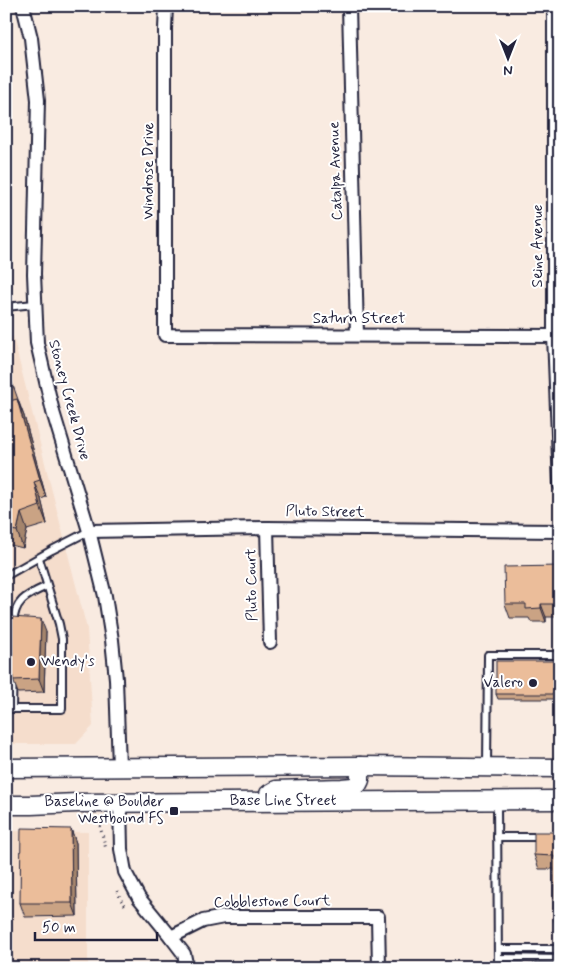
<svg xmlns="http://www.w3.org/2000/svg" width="566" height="974" viewBox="0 0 566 974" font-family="Mynerve,sans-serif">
<rect width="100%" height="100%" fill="#f9ebe1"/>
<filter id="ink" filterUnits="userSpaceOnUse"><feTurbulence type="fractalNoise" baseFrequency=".02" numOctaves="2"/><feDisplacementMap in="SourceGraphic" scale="10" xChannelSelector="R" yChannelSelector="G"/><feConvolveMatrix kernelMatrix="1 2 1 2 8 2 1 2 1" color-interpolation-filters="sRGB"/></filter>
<g filter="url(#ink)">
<g fill="#f5ddcc">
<path d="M6,332L13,337L87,629L93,726L76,744H12L6,739Z"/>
<path d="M6,831L88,832V968H6Z"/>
</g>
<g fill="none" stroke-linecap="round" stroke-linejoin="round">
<g stroke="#22223b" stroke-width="10">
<g id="service">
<path d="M6,307L34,304"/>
<path d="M6,576L52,550L89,531"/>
<path d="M13,625C14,600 27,595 47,586"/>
<path d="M6,707L12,709H62V639L59,624L39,558"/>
<path d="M12,709L13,665"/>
<path d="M487,767L488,655H560"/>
<path d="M497,802L498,968"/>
<path d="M497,837H541"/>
<path d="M498,949H560"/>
<path d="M498,958L560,959"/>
</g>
</g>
<g stroke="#22223b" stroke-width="16">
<g id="minor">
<path d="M23,6L31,38L38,100L34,274L37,343L53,412L89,531L105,596L112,640L116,679L119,767"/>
<path d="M166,6L165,29V335L554,336"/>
<path d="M349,6L357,335"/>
<path d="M554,6V336L560,485"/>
<path d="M267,528L270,642"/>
<path d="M89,531L267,528L560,531"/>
<path d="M120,802L121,849L125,872L139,898L171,937L184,954L187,968"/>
<path d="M171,937L203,921L224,917H378L379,968"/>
</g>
</g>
<g stroke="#22223b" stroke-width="21">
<g id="secondary">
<path d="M6,768L360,766L560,768"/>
<path d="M269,794L276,790L342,788L353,787L358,784L360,780V766"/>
<path d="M6,805H31L77,803L560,800"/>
</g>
</g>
<g stroke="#22223b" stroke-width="3" stroke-dasharray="1 4" stroke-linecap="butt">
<path d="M100,826L106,849"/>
<path d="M117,891L121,900L125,905"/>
</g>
<use href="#service" stroke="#fff" stroke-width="6"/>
<use href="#minor" stroke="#fff" stroke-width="12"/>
<use href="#secondary" stroke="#fff" stroke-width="18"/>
</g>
<g fill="#caa384" stroke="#22223b">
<path d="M6,366L24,416L46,497L41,499L47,524L27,530L23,548L6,544Z"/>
<path d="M560,566V617H546V622H531L529,618H510L505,604Z"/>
<path d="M46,632L44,692L18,693L13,680Z"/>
<path d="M560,661V699H498L496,694Z"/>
<path d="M71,829L76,843L77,916L25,917L20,903Z"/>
<path d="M560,832V935H559L554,921V869H539L534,855Z"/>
</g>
<g fill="#a4846c" stroke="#22223b">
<path d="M17,399L24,416L46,497L40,480Z"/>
<path d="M34,482L41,499L47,524L40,506Z"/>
<path d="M21,513L27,530L23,548L17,531Z"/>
<path d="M541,604L546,617V622L541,608Z"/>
<path d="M41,619L46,632L44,692L39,679Z"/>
<path d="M71,829L76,843L77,916L72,903Z"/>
</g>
<g fill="#ebbd9a" stroke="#22223b">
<path d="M6,367L13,387L6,388Z"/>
<path d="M17,399L40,480L34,482L40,506L21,513L17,531L6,529V402Z"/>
<path d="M560,566V604H541V608L526,609V604H505L504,567Z"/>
<path d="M12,617L41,619L39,679L13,680Z"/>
<rect x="496" y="661" width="64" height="33"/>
<path d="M21,828L71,829L72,903H20Z"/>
<path d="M534,832H560V921H554V856L534,855Z"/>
</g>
</g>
<g fill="#22223b" stroke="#fff" stroke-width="2">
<circle cx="31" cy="662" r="5"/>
<circle cx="533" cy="683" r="5"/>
<rect x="169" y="806" width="10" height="10" rx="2.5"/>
</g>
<g text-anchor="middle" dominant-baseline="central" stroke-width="4" stroke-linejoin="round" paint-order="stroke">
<g font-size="15" fill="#22223b" stroke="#fff">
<text transform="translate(149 171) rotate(-90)">Windrose Drive</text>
<text transform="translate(336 171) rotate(-92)">Catalpa Avenue</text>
<text transform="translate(538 246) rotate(-90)">Seine Avenue</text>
<text x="359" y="319">Saturn Street</text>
<text transform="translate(69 400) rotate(75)">Stoney Creek Drive</text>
<text transform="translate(325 512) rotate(1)">Pluto Street</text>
<text transform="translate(252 585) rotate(-91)">Pluto Court</text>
<text x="283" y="801">Base Line Street</text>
<text transform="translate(272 902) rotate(-1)">Cobblestone Court</text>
</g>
<g font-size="15" fill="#22223b" stroke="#fff" text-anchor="end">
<text x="41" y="662" text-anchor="start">Wendy's</text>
<text x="523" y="683">Valero</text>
<text x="164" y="802">Baseline @ Boulder<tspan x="164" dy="17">Westbound FS</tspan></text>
</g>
</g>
<rect width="566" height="974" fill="none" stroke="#fff" stroke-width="25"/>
<rect x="12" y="12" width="541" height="949" fill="none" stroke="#22223b" stroke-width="2" filter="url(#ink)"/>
<g transform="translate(508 58) rotate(180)" stroke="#ffffff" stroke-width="4" paint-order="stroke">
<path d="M0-4L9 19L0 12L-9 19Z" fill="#22223b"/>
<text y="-8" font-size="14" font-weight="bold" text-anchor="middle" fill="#22223b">N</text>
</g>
<path d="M35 932v8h122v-8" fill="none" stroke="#22223b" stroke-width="2.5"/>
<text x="42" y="932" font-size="15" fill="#22223b" stroke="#ffffff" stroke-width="4" paint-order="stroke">50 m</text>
</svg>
